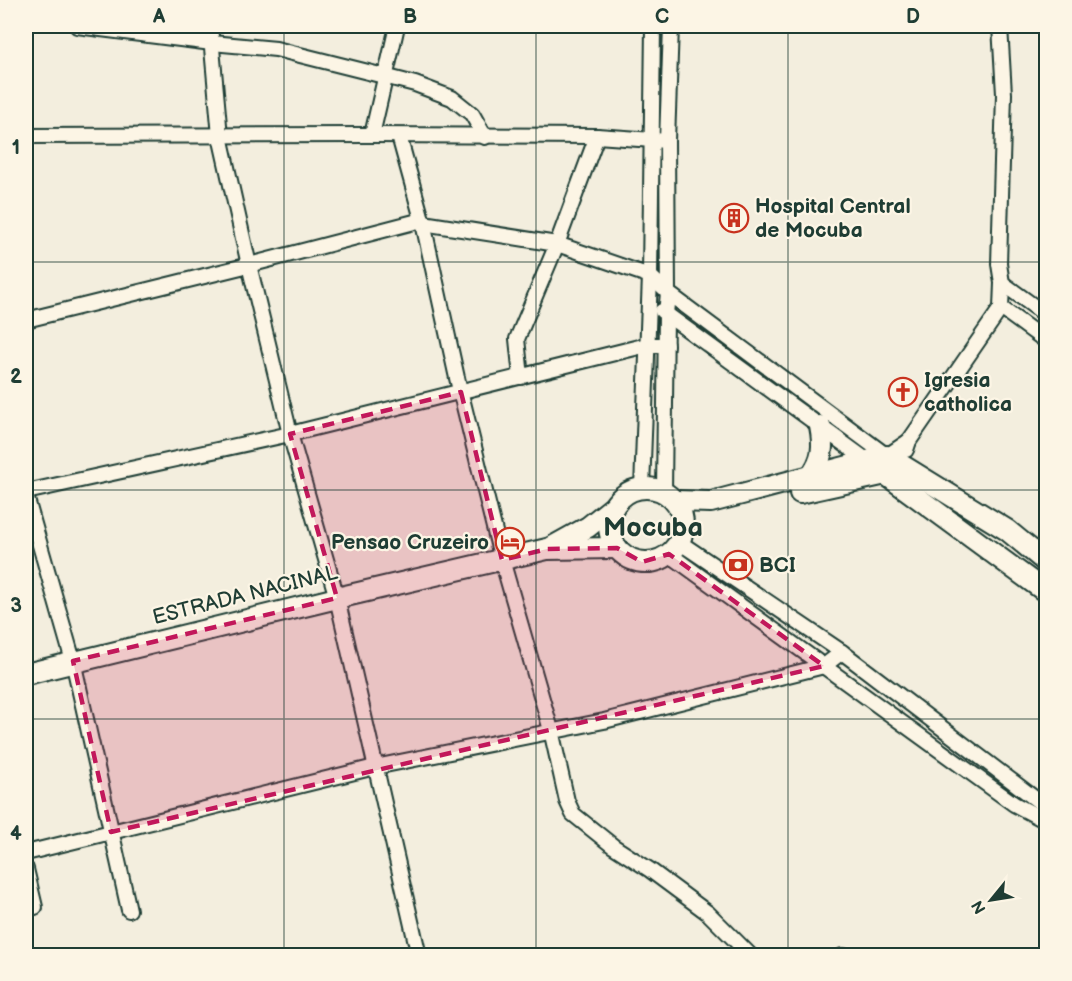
<svg xmlns="http://www.w3.org/2000/svg" width="1072" height="981" viewBox="0 0 1072 981" font-family="'Balsamiq Sans',sans-serif">
<rect width="100%" height="100%" fill="#f3eede"/>
<filter id="ink" filterUnits="userSpaceOnUse"><feTurbulence type="fractalNoise" baseFrequency=".0167" numOctaves="2"/><feDisplacementMap in="SourceGraphic" scale="12" xChannelSelector="R" yChannelSelector="G"/><feConvolveMatrix kernelMatrix="1 2 1 2 8 2 1 2 1" color-interpolation-filters="sRGB"/></filter>
<g filter="url(#ink)">
<g fill="none" stroke-linecap="round" stroke-linejoin="round">
<g stroke="#1f3d34" stroke-width="18">
<g id="minor">
<path d="M77,26L212,43L276,49L384,76L415,84L452,98L472,114L485,137"/>
<path d="M210,26L220,136L249,265L290,434L337,598L419,956"/>
<path d="M372,135L397,26"/>
<path d="M26,136L372,135L597,136L667,141"/>
<path d="M399,136L423,223L457,378L502,560L551,730L567,801L573,814L613,846L650,870L708,913L751,956"/>
<path d="M423,223L557,244L650,276L668,293L887,456L909,441"/>
<path d="M1002,283L1046,315"/>
<path d="M1001,308L1046,341"/>
<path d="M662,311L869,462"/>
<path d="M26,320L249,265L422,220"/>
<path d="M521,377L517,339L557,244L597,136"/>
<path d="M906,450L909,441L1001,308L1002,283L999,264L1004,94L1000,26"/>
<path d="M642,488L650,276L653,26"/>
<path d="M26,492L290,434L647,345H666"/>
<path d="M664,492L666,314L668,293L667,141L671,26"/>
<path d="M26,496L73,661L129,910"/>
<path d="M679,542L842,652L1046,807"/>
<path d="M669,554L1014,804L1046,821"/>
<path d="M26,853L375,767L604,721L824,666L842,652"/>
<path d="M26,869L35,907"/>
<path d="M842,956H844"/>
</g>
</g>
<g stroke="#1f3d34" stroke-width="24">
<g id="highway">
<path d="M877,468L1046,592"/>
<path d="M810,477C823,460 824,447 820,426"/>
<circle cx="646" cy="525" r="37"/>
<path d="M800,493L886,474L899,465"/>
<path d="M675,501L711,502L887,456L1007,530L1046,562"/>
<path d="M552,547L588,527L613,507"/>
<path d="M26,674L337,598L547,549L617,548"/>
</g>
</g>
<use href="#minor" stroke="#fcf5e5" stroke-width="14"/>
<use href="#highway" stroke="#fcf5e5" stroke-width="20"/>
</g>
</g>
<path fill="#c2185b" fill-opacity="0.2" stroke="#c2185b" stroke-width="4.5" stroke-dasharray="12 8" stroke-linejoin="round" d="M461,392L502,560L547,549L617,548L642,562L669,554L824,666L111,832L73,661L337,598L290,434Z"/>
<path fill="none" stroke="#1f3d34" stroke-width="1.5" stroke-opacity="0.55" d="M284,26V956M536,26V956M788,26V956M26,262H1046M26,490H1046M26,719H1046"/>
<defs>
<g id="building-ring" transform="scale(1.5)"><circle r="9.5" fill="#fcf5e5" stroke="#c8321e" stroke-width="1.5"/><path d="M-4-6H4V6H1V3H-1V6H-4ZM-2.5-4.3h1.7v1.8h-1.7ZM.8-4.3h1.7v1.8H.8ZM-2.5-1h1.7V.8h-1.7ZM.8-1h1.7V.8H.8Z" fill="#c8321e"/></g>
<g id="church-ring" transform="scale(1.5)"><circle r="9.5" fill="#fcf5e5" stroke="#c8321e" stroke-width="1.5"/><path d="M-1.2-6h2.4v3.5h3.3v2.4h-3.3V6h-2.4V-.1h-3.3v-2.4h3.3Z" fill="#c8321e"/></g>
<g id="hotel-ring" transform="scale(1.5)"><circle r="9.5" fill="#fcf5e5" stroke="#c8321e" stroke-width="1.5"/><path d="M-6-4.5h1.5V1H6V5H4.5V3h-9V5H-6ZM-4 0a1.8 1.8 0 1 1 3.6 0ZM.5 0V-2.5h3Q6-2.5 6 0Z" fill="#c8321e"/></g>
<g id="bank-ring" transform="scale(1.5)"><circle r="9.5" fill="#fcf5e5" stroke="#c8321e" stroke-width="1.5"/><path d="M-6-4H6V4H-6ZM0-2.3a2.3 2.3 0 1 0 0 4.6a2.3 2.3 0 1 0 0-4.6Z" fill="#c8321e"/></g>
</defs>
<g fill-rule="evenodd">
<use href="#building-ring" x="734" y="218"/>
<use href="#church-ring" x="903" y="392"/>
<use href="#hotel-ring" x="510" y="542"/>
<use href="#bank-ring" x="738" y="565"/>
</g>
<g text-anchor="middle" dominant-baseline="central" stroke-width="4.5" stroke-linejoin="round" paint-order="stroke">
<g font-size="21" font-weight="bold" fill="#1f3d34" stroke="#fcf5e5" text-anchor="start">
<text x="755" y="206">Hospital Central<tspan x="755" dy="24">de Mocuba</tspan></text>
<text x="924" y="380">Igresia<tspan x="924" dy="24">catholica</tspan></text>
<text x="489" y="542" text-anchor="end">Pensao Cruzeiro</text>
<text x="759" y="565">BCI</text>
</g>
<g font-size="21" fill="#1f3d34" stroke="#fcf5e5">
<text transform="translate(245 595) rotate(-14)">ESTRADA NACINAL</text>
</g>
<g font-size="27" font-weight="bold" fill="#1f3d34" stroke="#fcf5e5">
<text x="653" y="528">Mocuba</text>
</g>
</g>
<rect width="1072" height="981" fill="none" stroke="#fcf5e5" stroke-width="66"/>
<g transform="translate(991 900) rotate(240)" stroke="#fcf5e5" stroke-width="4.5" paint-order="stroke">
<path d="M0-4.5L10 22L0 15L-10 22Z" fill="#1f3d34"/>
<text y="-9" font-size="16" font-weight="bold" text-anchor="middle" fill="#1f3d34">N</text>
</g>
<rect x="33" y="33" width="1006" height="915" fill="none" stroke="#1f3d34" stroke-width="2"/>
<g font-size="20" text-anchor="middle" font-weight="bold" fill="#1f3d34">
<text x="159" y="23">A</text>
<text x="410" y="23">B</text>
<text x="662" y="23">C</text>
<text x="913" y="23">D</text>
<text x="16" y="154">1</text>
<text x="16" y="383">2</text>
<text x="16" y="612">3</text>
<text x="16" y="840">4</text>
</g>
</svg>
